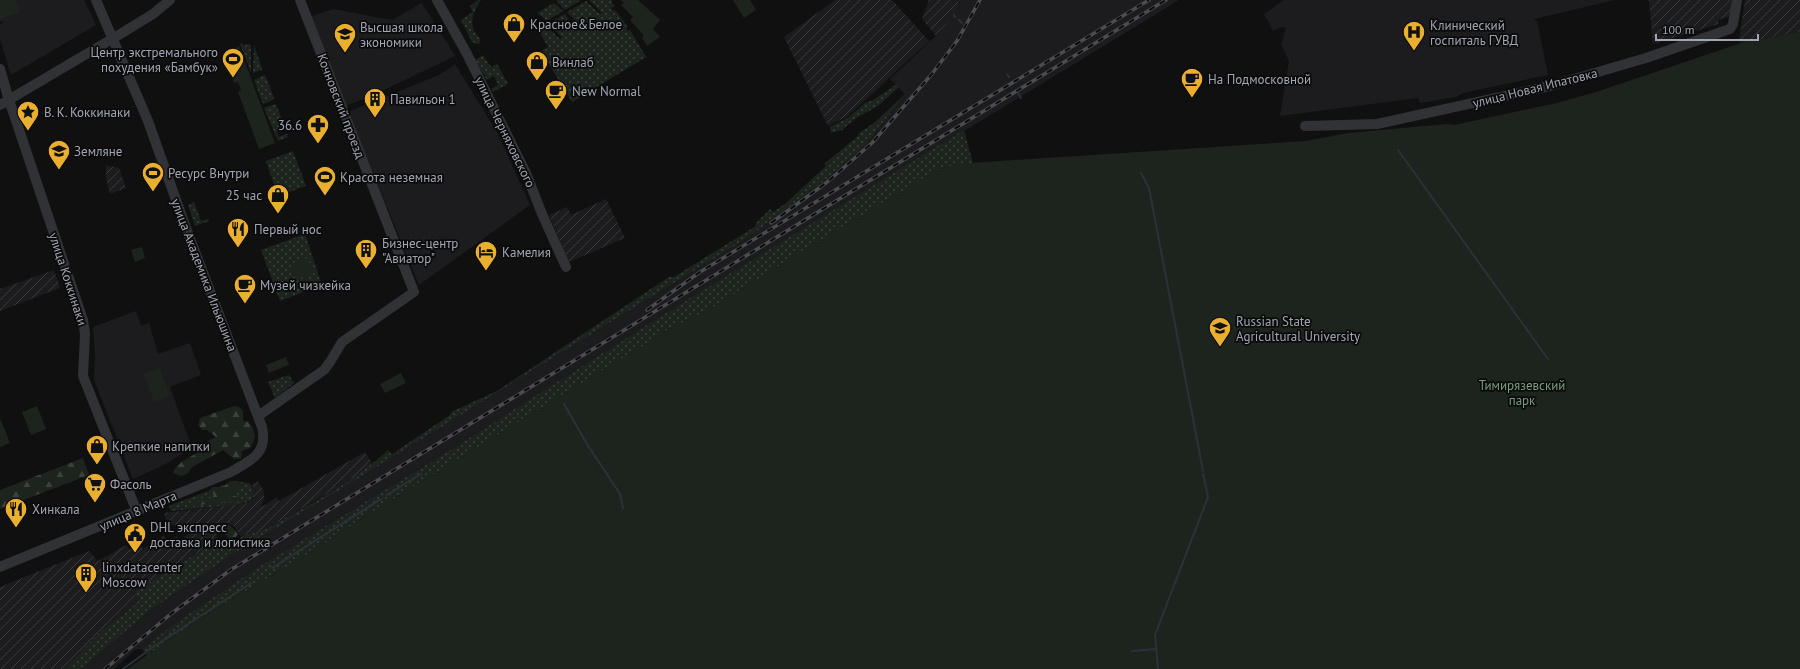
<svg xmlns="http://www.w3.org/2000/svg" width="1800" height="669" viewBox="0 0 1800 669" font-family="'PT Sans',sans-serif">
<defs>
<pattern id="industrial-furrows" width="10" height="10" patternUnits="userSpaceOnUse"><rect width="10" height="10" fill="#1c1c1e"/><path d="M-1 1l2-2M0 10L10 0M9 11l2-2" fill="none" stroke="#3a3a3c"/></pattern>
<pattern id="grass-dots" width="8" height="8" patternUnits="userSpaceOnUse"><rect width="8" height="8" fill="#1d241e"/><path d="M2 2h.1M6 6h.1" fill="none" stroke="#3b413c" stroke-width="1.8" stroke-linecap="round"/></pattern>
<pattern id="forest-firs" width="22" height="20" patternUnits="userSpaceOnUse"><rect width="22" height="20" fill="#1d241e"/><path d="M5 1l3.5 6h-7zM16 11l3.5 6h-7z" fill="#3b413c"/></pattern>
</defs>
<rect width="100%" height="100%" fill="#101011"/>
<g fill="#1c1c1e">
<path d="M0,0H84L96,25L11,75L0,39V24L3,23L2,21H0Z"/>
<path d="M958,0H1179L661,316L452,449L257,568L177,622L142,649H136L114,669H81L149,611L234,553L338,491L651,297L749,237L828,178L866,145L905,94L890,79L936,36L962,5L957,1Z"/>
<path d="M1284,0H1615L1534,19L1537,21L1548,75L1463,93L1456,97L1420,103L1418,98L1280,116L1289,61L1281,44L1286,28L1282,27L1273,31L1264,14Z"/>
<path d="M422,3L455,56L382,91L346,106L310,17L333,9L392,20Z"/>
<path d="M455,64L498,134L530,205L419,285L348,112L439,75Z"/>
<path d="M136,311L141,326L149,323L158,354L190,343L201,375L170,387L192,448L164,465L133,479L94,380L95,353L93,327Z"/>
</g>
<g fill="url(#industrial-furrows)">
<path d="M835,0H892L929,41L848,116L828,126L784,37Z"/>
<path d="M929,0H958L957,1L962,5L936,36L922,19Z"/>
<path d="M1649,0H1733L1731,16L1718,20L1719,24L1653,44Z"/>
<path d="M1745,0H1800V32L1741,43L1739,41Z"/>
<path d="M106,165L119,168L126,188L110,194L106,178Z"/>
<path d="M606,199L625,238L569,262L549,215L567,207L571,215Z"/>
<path d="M54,270L60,288L0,311V289Z"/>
<path d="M365,452L373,465L337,488L255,535L252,531L241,537L235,527L227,523L168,525L164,513L248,503L253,498V487L251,485L258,481L264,491V499L261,506L262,507L277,497L279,501Z"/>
<path d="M209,528L216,530L217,538L219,540L134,592L140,601L99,633L65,669H0V587L89,551L98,561L126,545L129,550L140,544L143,549L164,536L167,541L177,536L180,540L195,530Z"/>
</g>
<g fill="url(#grass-dots)">
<path d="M478,0H481C476,8 470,18 473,28C474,32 478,35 480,39V43L477,44L472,42L461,20L473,12L470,6Z"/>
<path d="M558,0H581L565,10L556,1Z"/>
<path d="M589,0H611L614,6L611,8L612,10H615L627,26L626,28L628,31L630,30L646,57L572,102L541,51L548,47L539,31L546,26L560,39L562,37L548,24L565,14L575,29L581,26L567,12L586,1L600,14L602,13Z"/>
<path d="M554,3L563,11L547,21L537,13Z"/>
<path d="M242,43L244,46L247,44L251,45V73L240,44Z"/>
<path d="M254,45L262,68V70L253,73Z"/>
<path d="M483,55L491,67L497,64L508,84L493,92L491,89L498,85L494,76L487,80L475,60Z"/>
<path d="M264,75L266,77L274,98L273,100L263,104L254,80Z"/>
<path d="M897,84H899L898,88L878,106L856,118L842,130L831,133L830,127L849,117L865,103L873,100Z"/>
<path d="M905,94L866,145L828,178L749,237L651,297L338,491L234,553L149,611L81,669H65L99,633L140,601L134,592L219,540L227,545L253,531L255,535C300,509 350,486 388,450L392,454L450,415L451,412L497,391L669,277H674L756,226L755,224L770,209L773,212L785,204L826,166L824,164L858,136L859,133L874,123Z"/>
<path d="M276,104L285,128L277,132L278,137L287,134L288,137L278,141L264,108Z"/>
<path d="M964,130L973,163L943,167L793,257L709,310L667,330L649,343L614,363L366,516L318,548L202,617L147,656L142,649L177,622L257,568L452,449L661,316Z"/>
<path d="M293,151L306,186L278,196L266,161Z"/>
<path d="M194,202L201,221L208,219L209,221L195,226L188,205Z"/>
<path d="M305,234L322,285L280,301L261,250Z"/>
<path d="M289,375L294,383L275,398L268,382Z"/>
<path d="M235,481L249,483C254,488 255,495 250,501L241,504L171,511L169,507L171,505Z"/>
</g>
<g fill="url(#forest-firs)">
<path d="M234,406L239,407L243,411V420L246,422L248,421C256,433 257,435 250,448L242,451L241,459H234L223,450L192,467L188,473L182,476L173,473C178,459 199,455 208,445V441L216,437L207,430H202L198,425L200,418Z"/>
<path d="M83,458L89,475L0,509V490Z"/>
<path d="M230,481L239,483L240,487L231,495L238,497L240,501L236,503L220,502L193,506L188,504L197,498H212L214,495L211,490L212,487H223Z"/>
<path d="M224,524C230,524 234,529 238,534L236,537L229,539L226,535L222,526Z"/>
</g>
<g fill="#1d241e">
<path d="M0,0H16L19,13L0,19Z"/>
<path d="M620,0H638L660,20L653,29L660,37L647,46L642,38L644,36L630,20L633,17L621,5L624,3Z"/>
<path d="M733,0H750L756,10L744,18Z"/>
<path d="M1800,32V669H127L202,617L318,548L366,516L614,363L649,343L667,330L709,310L793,257L943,167L970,163L1306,141L1348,133L1447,124L1454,125L1557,103L1596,92L1741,43Z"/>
<path d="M239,46L275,143L259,149L238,92L241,90L238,82L234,83L224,57Z"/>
<path d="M142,247L145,258L135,262L131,250Z"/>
<path d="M305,258L309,259L313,273L296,280L290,264Z"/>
<path d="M286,357L289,365L269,373L266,365Z"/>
<path d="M160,368L170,396L154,402L144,374Z"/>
<path d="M401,373L406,383L385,393L380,384Z"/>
<path d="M37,406L46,429L31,435L22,412Z"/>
<path d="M1,420L10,443L0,447V421Z"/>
</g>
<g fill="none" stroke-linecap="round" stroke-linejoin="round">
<g stroke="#2a3239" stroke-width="2">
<path d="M954,15L955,17"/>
<path d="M959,20L962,23"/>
<path d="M1007,74L1009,77"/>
<path d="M1018,93L1021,98"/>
<path d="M1398,150L1548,359"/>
<path d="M1141,173L1149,188L1203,471"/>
<path d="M564,404L587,444L620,494L623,508"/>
<path d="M387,495L421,474"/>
<path d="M272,568L381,499"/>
<path d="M147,651L251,583"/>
<path d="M1132,651L1156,649"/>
<path d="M123,669L145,653"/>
<path d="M1158,669L1155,635L1208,497L1203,474"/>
</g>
<g stroke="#313236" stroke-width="10">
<path d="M437,0L467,54L526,173L542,214L566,267"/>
<path d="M0,69L9,100L83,320L85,334L83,376L137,512"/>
<path d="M0,105L122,33L153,14L170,0"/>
<path d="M1305,126L1377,124L1550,86L1646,58L1730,29L1733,24L1737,0"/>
<path d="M258,416L324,370L330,362L342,342L414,292L300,0"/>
<path d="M0,567L231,472C251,460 268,454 262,427L186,228L148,121L96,0"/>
</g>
<g stroke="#4a4c51" stroke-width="3.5">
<g id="rail">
<path d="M771,223L826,183L872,143L931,75L957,41L980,0"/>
<path d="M647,310L700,272L1149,0"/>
<path d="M105,669L172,613L232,569L1166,0"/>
</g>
</g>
<use href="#rail" stroke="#0b0b0c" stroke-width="2" stroke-dasharray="6" stroke-linecap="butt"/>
</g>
<defs>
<g id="shop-pin" transform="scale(1.15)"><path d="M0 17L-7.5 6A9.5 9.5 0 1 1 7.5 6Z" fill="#ebaf2f" stroke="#0b0b0c"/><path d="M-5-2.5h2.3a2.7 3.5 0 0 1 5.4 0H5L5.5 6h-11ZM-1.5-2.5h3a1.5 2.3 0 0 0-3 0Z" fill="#111"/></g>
<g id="hospital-pin" transform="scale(1.15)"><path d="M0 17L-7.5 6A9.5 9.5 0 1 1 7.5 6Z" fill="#ebaf2f" stroke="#0b0b0c"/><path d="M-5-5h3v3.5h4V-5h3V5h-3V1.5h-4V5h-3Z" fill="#111"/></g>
<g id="university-pin" transform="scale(1.15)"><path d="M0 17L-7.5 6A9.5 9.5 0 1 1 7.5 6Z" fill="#ebaf2f" stroke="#0b0b0c"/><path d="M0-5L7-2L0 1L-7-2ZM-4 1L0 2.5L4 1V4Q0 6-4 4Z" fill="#111"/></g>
<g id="stadium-pin" transform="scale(1.15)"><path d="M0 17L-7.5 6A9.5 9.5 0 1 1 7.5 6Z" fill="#ebaf2f" stroke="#0b0b0c"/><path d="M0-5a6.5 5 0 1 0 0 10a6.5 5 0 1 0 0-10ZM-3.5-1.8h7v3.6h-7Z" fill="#111"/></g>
<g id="cafe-pin" transform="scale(1.15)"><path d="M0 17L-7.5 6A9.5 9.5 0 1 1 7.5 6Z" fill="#ebaf2f" stroke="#0b0b0c"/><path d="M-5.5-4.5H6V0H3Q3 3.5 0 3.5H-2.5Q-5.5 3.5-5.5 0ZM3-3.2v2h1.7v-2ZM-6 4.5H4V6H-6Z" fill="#111"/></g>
<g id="building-pin" transform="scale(1.15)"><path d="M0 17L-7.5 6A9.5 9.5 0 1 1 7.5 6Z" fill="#ebaf2f" stroke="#0b0b0c"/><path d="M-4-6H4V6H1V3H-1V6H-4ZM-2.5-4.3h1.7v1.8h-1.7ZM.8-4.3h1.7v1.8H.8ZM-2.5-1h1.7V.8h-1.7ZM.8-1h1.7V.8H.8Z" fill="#111"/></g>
<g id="sight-pin" transform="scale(1.15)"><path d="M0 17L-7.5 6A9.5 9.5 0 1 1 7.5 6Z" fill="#ebaf2f" stroke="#0b0b0c"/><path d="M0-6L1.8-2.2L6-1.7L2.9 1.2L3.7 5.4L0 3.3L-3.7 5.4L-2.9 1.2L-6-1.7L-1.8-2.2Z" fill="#111"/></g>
<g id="pharmacy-pin" transform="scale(1.15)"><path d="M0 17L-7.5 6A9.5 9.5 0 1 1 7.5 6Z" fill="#ebaf2f" stroke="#0b0b0c"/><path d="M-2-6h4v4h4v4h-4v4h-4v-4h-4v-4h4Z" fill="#111"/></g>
<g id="school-pin" transform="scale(1.15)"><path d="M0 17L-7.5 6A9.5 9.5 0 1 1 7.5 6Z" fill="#ebaf2f" stroke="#0b0b0c"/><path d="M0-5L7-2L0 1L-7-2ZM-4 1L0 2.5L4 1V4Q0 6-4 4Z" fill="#111"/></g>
<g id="restaurant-pin" transform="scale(1.15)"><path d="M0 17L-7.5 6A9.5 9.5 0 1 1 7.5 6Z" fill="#ebaf2f" stroke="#0b0b0c"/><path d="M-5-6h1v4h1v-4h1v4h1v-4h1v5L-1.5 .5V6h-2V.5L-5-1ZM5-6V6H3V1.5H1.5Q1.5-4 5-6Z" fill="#111"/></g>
<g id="hotel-pin" transform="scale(1.15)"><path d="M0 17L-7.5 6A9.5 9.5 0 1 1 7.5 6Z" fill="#ebaf2f" stroke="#0b0b0c"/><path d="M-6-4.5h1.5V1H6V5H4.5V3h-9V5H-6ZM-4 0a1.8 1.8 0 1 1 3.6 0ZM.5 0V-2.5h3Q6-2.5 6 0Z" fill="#111"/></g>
<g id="supermarket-pin" transform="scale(1.15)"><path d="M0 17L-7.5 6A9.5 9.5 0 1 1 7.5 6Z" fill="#ebaf2f" stroke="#0b0b0c"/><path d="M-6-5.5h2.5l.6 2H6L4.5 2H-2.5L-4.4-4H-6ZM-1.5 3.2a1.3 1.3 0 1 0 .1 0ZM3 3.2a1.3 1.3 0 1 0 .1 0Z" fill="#111"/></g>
<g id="civic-pin" transform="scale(1.15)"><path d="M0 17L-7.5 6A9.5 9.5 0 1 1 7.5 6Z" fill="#ebaf2f" stroke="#0b0b0c"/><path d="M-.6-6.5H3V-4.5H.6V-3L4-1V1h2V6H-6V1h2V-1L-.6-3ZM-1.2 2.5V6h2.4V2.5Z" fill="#111"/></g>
</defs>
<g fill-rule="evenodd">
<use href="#shop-pin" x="514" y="24"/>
<use href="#hospital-pin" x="1414" y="32"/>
<use href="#university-pin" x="345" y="34"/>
<use href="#stadium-pin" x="233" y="59"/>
<use href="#shop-pin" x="537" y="62"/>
<use href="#cafe-pin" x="1192" y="79"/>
<use href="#cafe-pin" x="556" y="91"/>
<use href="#building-pin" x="375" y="99"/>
<use href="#sight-pin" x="28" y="112"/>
<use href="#pharmacy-pin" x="318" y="125"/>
<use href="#school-pin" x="59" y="151"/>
<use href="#stadium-pin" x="153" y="173"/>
<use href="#stadium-pin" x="325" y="177"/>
<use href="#shop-pin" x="278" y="195"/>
<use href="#restaurant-pin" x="238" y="229"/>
<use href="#building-pin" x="366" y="250"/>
<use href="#hotel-pin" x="486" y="252"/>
<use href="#cafe-pin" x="245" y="285"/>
<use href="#university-pin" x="1220" y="328"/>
<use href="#shop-pin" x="97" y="446"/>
<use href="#supermarket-pin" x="95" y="484"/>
<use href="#restaurant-pin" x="16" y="509"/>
<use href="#civic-pin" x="135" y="534"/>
<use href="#building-pin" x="86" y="574"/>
</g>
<g text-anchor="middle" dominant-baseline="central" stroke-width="3.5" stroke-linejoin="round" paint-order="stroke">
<g font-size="13" fill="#a2a6b2" stroke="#0b0b0c" text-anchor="start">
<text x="530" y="24">Красное&amp;Белое</text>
<text x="1430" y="25">Клинический<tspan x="1430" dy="15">госпиталь ГУВД</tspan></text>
<text x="360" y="27">Высшая школа<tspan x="360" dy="15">экономики</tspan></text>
<text x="218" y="52" text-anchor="end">Центр экстремального<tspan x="218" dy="15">похудения «Бамбук»</tspan></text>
<text x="552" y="62">Винлаб</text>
<text x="1208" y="79">На Подмосковной</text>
<text x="572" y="91">New Normal</text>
<text x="390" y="99">Павильон 1</text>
<text x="44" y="112">В. К. Коккинаки</text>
<text x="302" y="125" text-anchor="end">36.6</text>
<text x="74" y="151">Земляне</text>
<text x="168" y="173">Ресурс Внутри</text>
<text x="340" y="177">Красота неземная</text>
<text x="262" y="195" text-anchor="end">25 час</text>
<text x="254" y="229">Первый нос</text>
<text x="382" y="243">Бизнес-центр<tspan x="382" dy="15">"Авиатор"</tspan></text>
<text x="502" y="252">Камелия</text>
<text x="260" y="285">Музей чизкейка</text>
<text x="1236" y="321">Russian State<tspan x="1236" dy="15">Agricultural University</tspan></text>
<text x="112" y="446">Крепкие напитки</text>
<text x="110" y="484">Фасоль</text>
<text x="32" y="509">Хинкала</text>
<text x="150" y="527">DHL экспресс<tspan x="150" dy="15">доставка и логистика</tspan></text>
<text x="102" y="567">linxdatacenter<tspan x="102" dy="15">Moscow</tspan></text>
</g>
<g font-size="13" fill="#a2a6b2" stroke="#0b0b0c">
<text transform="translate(1535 88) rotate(-14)">улица Новая Ипатовка</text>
<text transform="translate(341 106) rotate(69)">Кочновский проезд</text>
<text transform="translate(505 132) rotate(64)">улица Черняховского</text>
<text transform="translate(204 275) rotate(69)">улица Академика Ильюшина</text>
<text transform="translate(68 279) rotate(72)">улица Коккинаки</text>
<text transform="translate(138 511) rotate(-23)">улица 8 Марта</text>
</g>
<g font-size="13" fill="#799d7c" stroke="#0b0b0c">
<text x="1522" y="385">Тимирязевский<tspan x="1522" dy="15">парк</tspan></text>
</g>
</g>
<path d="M1656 34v6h102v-6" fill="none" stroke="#a2a6b2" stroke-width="2"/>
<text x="1662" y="34" font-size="12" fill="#a2a6b2" stroke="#0b0b0c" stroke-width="3" paint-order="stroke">100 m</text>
</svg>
